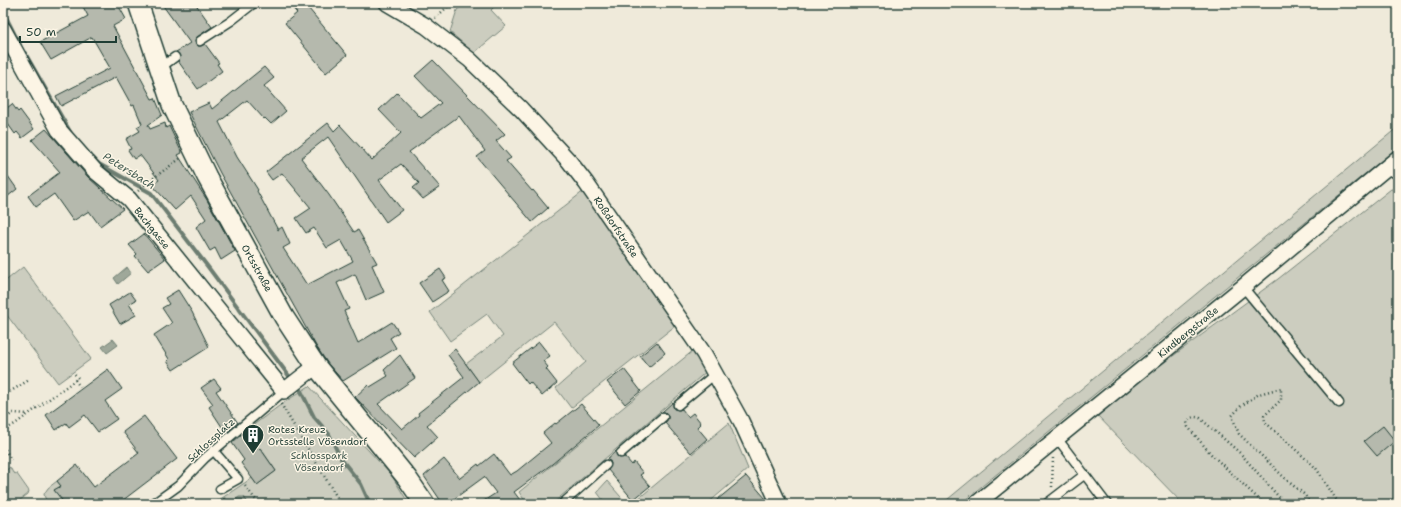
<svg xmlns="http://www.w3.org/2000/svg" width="1401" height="507" viewBox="0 0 1401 507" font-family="'Shantell Sans',sans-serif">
<rect width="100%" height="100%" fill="#efeada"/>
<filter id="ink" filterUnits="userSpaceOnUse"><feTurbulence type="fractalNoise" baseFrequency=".025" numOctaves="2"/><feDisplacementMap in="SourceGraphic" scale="8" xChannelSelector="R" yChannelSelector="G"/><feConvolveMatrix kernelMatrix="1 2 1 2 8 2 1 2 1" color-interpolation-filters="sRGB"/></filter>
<g filter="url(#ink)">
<g fill="#cccdbf" stroke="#76857a">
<path d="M465,3H498L491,10L506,26L474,53L450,32L457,10Z"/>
<path d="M1398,127V147L960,504H942Z"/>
<path d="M1391,189L1398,190V504H1183L1095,413L1278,279Z"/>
<path d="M585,190L675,326L571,408L556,388L586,362L554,322L479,382L466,364L503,336L487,314L450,341L430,312Z"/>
<path d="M23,267L91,359L58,383L3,310V283Z"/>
<path d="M694,350L707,371L552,504H527L519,492Z"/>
<path d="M309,386L392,476L409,504H213L252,478L257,485L276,471L261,449L258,450L244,432L279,406Z"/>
<path d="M729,423L748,469L707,504H632Z"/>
<path d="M10,467L13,473L17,474L29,491L28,494L15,504H3V473Z"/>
<path d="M57,481L61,486L54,490L63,501L58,504H49L45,498L44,494L48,488Z"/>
<path d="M607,481L627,504H606L597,492Z"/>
</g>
<g fill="#9fa89a" stroke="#6c7d71">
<path d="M127,267L131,273L118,284L114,278Z"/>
<path d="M113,339L118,345L107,353L102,347Z"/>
<path d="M239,497H244L249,504H234L235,500Z"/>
</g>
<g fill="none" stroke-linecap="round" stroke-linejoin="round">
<g stroke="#6c7d71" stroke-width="4">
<path d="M3,11L20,45"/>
<path d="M25,53L72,135"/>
<path d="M93,158L99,164L151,193L208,267L289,376"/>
<path d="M301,391L314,417L329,434L341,459L361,484L370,504"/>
</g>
</g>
<g fill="#b5b9ad" stroke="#1f3d34">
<path d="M81,3H117L126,19L113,26L152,99L155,98L162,115L148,125L150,129L165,123L166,128L169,126L182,153L178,155L207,200L235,251L221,260L215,248L210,251L196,227L206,219L191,196L175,210L152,185L159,180L140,155L134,159L128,150L131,149L126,139L140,131L137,127L142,124L134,105L132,106L116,77L61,106L56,96L110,68L92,37L51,60L40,42L88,16Z"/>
<path d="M161,3H195L212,27L197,37L195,42L198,46H201L205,44L219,63L217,64L222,71L198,89L178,61L180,56L176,52L190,43Z"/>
<path d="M288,3H304L347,55L326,73L285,23L297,13Z"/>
<path d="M433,60L505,134L496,141L511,158L506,161L532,191L533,190L548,208L532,222L477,157L485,151L459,116L409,152L440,187L423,199L413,188L419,183L401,164L379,180L402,210L386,222L328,137L301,158L329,195L354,232L358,230L377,263L372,265L384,292L366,300L355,274L337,283L349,309L344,311L358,343L392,322L399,332L390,338L396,348L343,381L328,364L316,346L220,173L189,112L209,103L212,109L264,67L274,78L264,86L286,111L271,124L265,118L264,119L247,100L219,122L237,157L258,190L257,191L278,230L282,227L290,244L283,248L307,285L353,261L341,240L327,248L314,228L306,233L296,218L311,208L282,173L272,180L266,172L328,123L334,131L340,125L372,160L401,133L379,110L397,93L421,118L441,103L415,76Z"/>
<path d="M12,104L18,112L20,110L34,129L22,138L17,132L15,134L3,117V111Z"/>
<path d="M46,129L88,177L123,209L100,226L89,211L73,221L54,194L36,207L28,196L60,172L32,140Z"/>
<path d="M3,169L17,189L7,197L3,191Z"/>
<path d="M144,234L165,259L148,271L135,256L137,254L129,245Z"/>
<path d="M440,269L446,278L442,280L449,291L432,302L419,283Z"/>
<path d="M178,290L192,312L209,347L173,370L167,361L169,359L154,335L172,323L162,308L169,304L165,298Z"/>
<path d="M130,292L136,300L129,304L136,315L120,324L109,305Z"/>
<path d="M539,342L550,356L543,361L548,367L546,369L557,383L542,396L530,382L528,384L512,363Z"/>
<path d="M657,342L665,353L649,367L640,356Z"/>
<path d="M455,349L479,382L427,425L438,437L414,458L355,397L368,385L370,387L388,376L384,370L400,355L415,378L378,404L402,429L419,415L418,413L464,377L448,355Z"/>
<path d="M108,369L122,389L105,401L117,419L98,432L85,415L69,427L66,423L56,430L46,415Z"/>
<path d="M624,369L641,391L625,404L607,382Z"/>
<path d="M214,379L221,388L216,391L238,423L226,433L209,407L213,404L201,388Z"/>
<path d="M673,402V406L674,409L679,410L682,409L688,417L693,413L701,423L697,427L707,439L691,453L665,423L668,419V416L665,412H662Z"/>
<path d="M581,404L599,425L552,464L514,492L523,504H479L496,493L484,477L447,504H443L424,476L444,459L460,478L478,464L479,466L494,454L510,475L517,471L551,443L543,433L555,423L556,424Z"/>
<path d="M144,416L177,459L118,504H65L54,490L61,486L57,481L77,465L94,487L139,453L123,432Z"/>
<path d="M1383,426L1395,441L1377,456L1364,441Z"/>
<path d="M244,432L258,450L260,448L276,471L257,485L241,463L244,460L232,443Z"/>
<path d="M616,451V454L619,458L625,457L632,465L634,462L643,473L640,475L650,486L633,500L608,470L611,464L610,461L606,460Z"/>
<path d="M746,476L766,499L761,504H712Z"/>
</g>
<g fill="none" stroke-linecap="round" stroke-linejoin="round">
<g stroke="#1f3d34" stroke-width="11">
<g id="service">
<path d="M200,41L231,21L254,3"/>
<path d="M160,68L175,57"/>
<path d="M1384,169L1398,174"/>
<path d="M1243,287L1339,403"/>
<path d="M678,405L715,374"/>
<path d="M1057,438L1107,504"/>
<path d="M213,450L238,479L220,489"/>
<path d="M621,453L663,417"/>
<path d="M153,504L178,486L205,458L284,391"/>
<path d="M562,504L606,465"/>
<path d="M1046,504L1084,475"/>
</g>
</g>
<g stroke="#1f3d34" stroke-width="14">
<path id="pedestrian" d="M155,503L156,504"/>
</g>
<g stroke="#1f3d34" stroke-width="18">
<g id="minor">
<path d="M387,3L426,26L470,60L521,109L569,161L586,183L704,354L741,421L779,504"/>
<path d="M3,29L59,130L95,171L129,199L284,391L316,366"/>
<path d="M976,504L1243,287L1398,158"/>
</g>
</g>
<g stroke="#1f3d34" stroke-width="22">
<path id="tertiary" d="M138,3L172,105L207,177L284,317L316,366L407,478L425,504"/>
</g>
<g stroke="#1f3d34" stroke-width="2.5" stroke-dasharray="1 3" stroke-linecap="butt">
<path d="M435,18L452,3"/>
<path d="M138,191L148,182L181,158"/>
<path d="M75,380L81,388"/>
<path d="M3,396L29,380"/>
<path d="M281,404L341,504"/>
<path d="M3,420L13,413L28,414"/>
<path d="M3,431L15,424L78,378L73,372"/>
<path d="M3,446L11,460"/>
<path d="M245,486L259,504"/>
<path d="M1052,487L1053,458"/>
<path d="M224,498L226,504"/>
<path d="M1264,504L1211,454L1188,427L1187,422C1191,417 1194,416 1200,418L1240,453L1285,504"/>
<path d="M1310,504L1305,495L1290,483L1239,434L1232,416L1241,406L1259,394L1281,388V400L1264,416L1265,422L1316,468L1339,504"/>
</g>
<use href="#service" stroke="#fcf5e5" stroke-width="8"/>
<use href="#pedestrian" stroke="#fcf5e5" stroke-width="11"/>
<use href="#minor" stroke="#fcf5e5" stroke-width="15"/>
<use href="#tertiary" stroke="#fcf5e5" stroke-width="19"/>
</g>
</g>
<defs>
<g id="building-pin" transform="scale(1.15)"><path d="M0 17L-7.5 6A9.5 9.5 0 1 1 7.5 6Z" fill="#1f3d34" stroke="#fcf5e5"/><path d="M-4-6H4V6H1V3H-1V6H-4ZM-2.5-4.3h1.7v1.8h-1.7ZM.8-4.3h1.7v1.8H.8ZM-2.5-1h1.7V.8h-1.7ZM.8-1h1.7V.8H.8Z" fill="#fff"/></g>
</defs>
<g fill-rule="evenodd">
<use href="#building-pin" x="253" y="435"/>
</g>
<g text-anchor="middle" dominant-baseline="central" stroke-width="3" stroke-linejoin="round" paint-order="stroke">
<g font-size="10" fill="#1f3d34" stroke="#fcf5e5">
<text transform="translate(616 227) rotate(56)">Roßdorfstraße</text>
<text transform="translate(152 228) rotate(51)">Bachgasse</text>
<text transform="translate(257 268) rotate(61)">Ortsstraße</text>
<text transform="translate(1188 332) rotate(-39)">Kindbergstraße</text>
<text transform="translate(211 440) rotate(-42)">Schlossplatz</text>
</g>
<g font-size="10" fill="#1f3d34" stroke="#fcf5e5" text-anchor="start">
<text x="268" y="429">Rotes Kreuz<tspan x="268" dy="12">Ortsstelle Vösendorf</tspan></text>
</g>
<g font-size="10" fill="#425a50" stroke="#fcf5e5">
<text x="319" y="455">Schlosspark<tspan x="319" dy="12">Vösendorf</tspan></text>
</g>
<g font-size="11" font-style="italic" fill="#455d53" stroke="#fcf5e5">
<text transform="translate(129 171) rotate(32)">Petersbach</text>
</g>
</g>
<rect width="1401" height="507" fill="none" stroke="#fcf5e5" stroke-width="16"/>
<rect x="8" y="8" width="1385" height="491" fill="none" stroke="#1f3d34" stroke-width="1.5" filter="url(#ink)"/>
<path d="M20 36v6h96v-6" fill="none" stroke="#1f3d34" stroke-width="2"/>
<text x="26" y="36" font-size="12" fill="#1f3d34" stroke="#fcf5e5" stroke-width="3" paint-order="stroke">50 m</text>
</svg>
